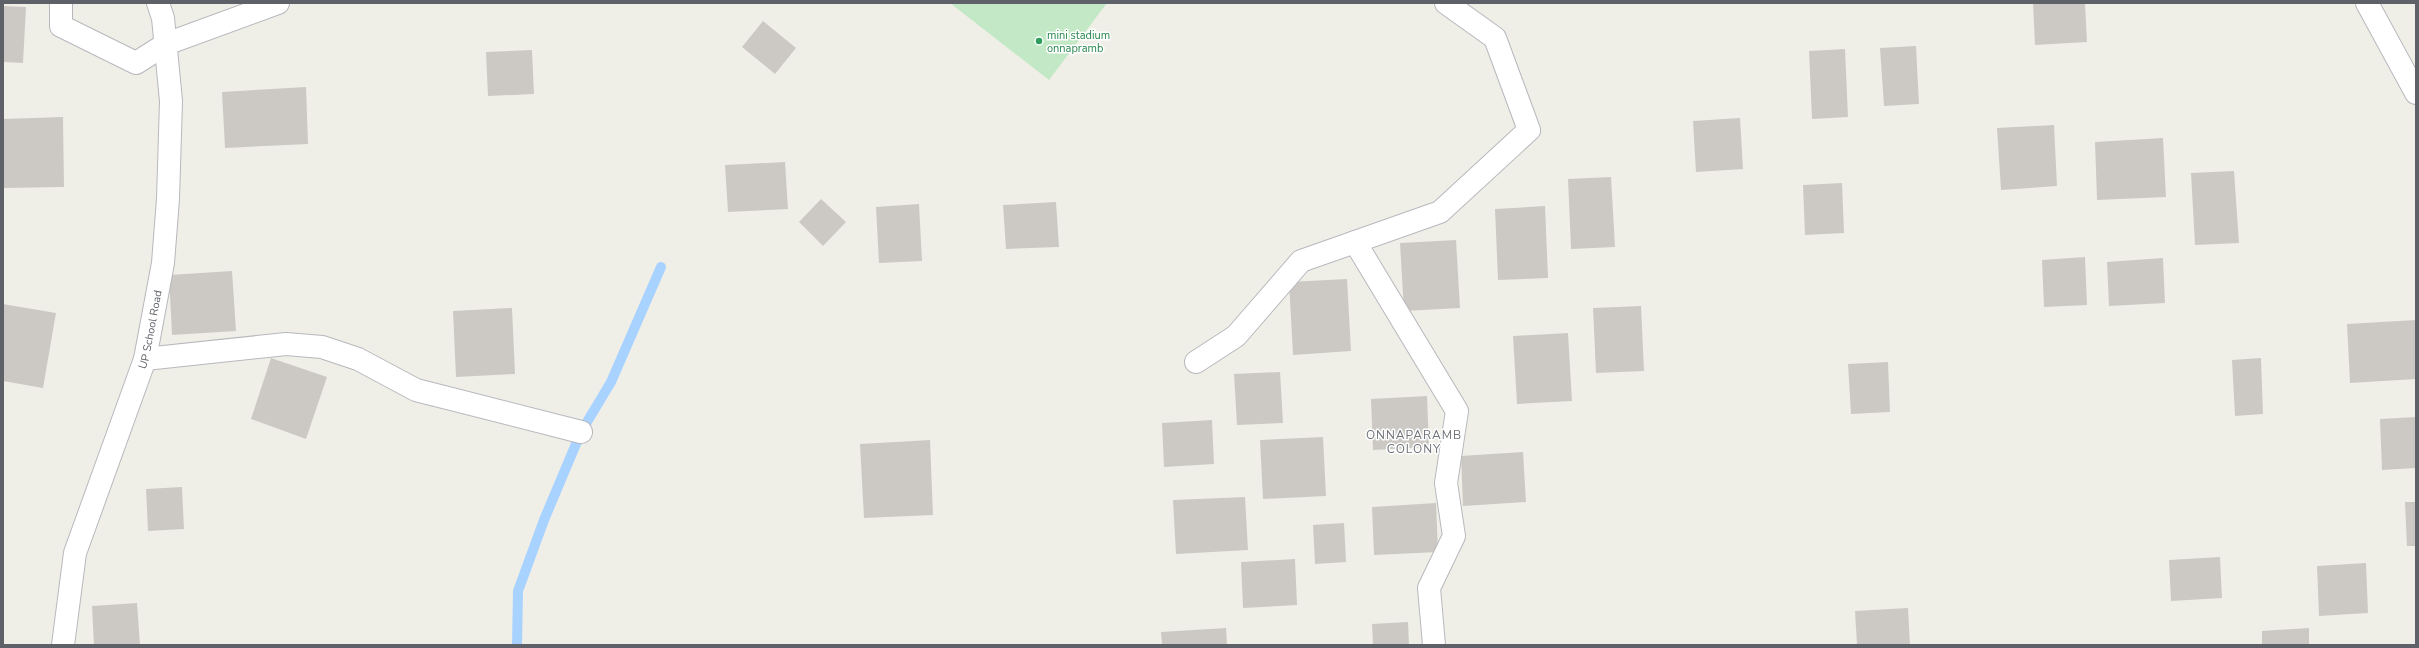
<svg xmlns="http://www.w3.org/2000/svg" width="2419" height="648" viewBox="0 0 2419 648" font-family="'Nunito Sans',sans-serif">
<rect width="100%" height="100%" fill="#f0efe7"/>
<path fill="#c3e8c6" d="M950,3H1107L1049,80Z"/>
<g fill="none" stroke-linecap="round" stroke-linejoin="round">
<path stroke="#a8d2ff" stroke-width="10" d="M517,645L518,591L544,520L581,432L611,382L661,267"/>
</g>
<g fill="#ccc9c4">
<path d="M2033,3H2085L2087,42L2035,45Z"/>
<path d="M3,6L26,7L23,63L3,62Z"/>
<path d="M763,21L796,48L775,74L742,47Z"/>
<path d="M1916,46L1919,104L1884,106L1880,48Z"/>
<path d="M1845,49L1848,117L1812,119L1809,51Z"/>
<path d="M532,50L534,94L488,96L486,52Z"/>
<path d="M306,87L308,144L225,148L222,92Z"/>
<path d="M63,117L64,187L3,188V119Z"/>
<path d="M1740,118L1743,169L1696,172L1693,121Z"/>
<path d="M2054,125L2057,186L2001,190L1997,128Z"/>
<path d="M2163,138L2166,197L2097,200L2095,142Z"/>
<path d="M785,162L788,209L728,212L725,165Z"/>
<path d="M2234,171L2239,243L2195,245L2191,173Z"/>
<path d="M1611,177L1615,247L1571,249L1568,179Z"/>
<path d="M1842,183L1844,233L1805,235L1803,185Z"/>
<path d="M821,199L846,222L823,246L799,222Z"/>
<path d="M1056,202L1059,247L1006,249L1003,205Z"/>
<path d="M919,204L922,261L879,263L876,207Z"/>
<path d="M1545,206L1548,278L1498,280L1495,209Z"/>
<path d="M1456,240L1460,308L1404,311L1400,243Z"/>
<path d="M2085,257L2087,305L2044,307L2042,260Z"/>
<path d="M2163,258L2165,303L2109,306L2107,262Z"/>
<path d="M232,271L236,331L172,335L169,275Z"/>
<path d="M1347,279L1351,351L1293,355L1289,282Z"/>
<path d="M3,304L56,313L43,388L3,381Z"/>
<path d="M1641,306L1644,371L1596,373L1593,308Z"/>
<path d="M512,308L515,374L456,377L453,311Z"/>
<path d="M2416,320V379L2350,383L2347,324Z"/>
<path d="M1568,333L1572,401L1517,404L1513,336Z"/>
<path d="M271,358L327,377L306,439L251,419Z"/>
<path d="M2261,358L2263,414L2235,416L2232,360Z"/>
<path d="M1888,362L1890,412L1851,414L1848,364Z"/>
<path d="M1280,372L1283,423L1237,425L1234,374Z"/>
<path d="M1427,396L1429,447L1373,450L1371,399Z"/>
<path d="M2416,417V468L2382,470L2380,419Z"/>
<path d="M1212,420L1214,464L1164,467L1162,423Z"/>
<path d="M1323,437L1326,496L1263,499L1260,440Z"/>
<path d="M930,440L933,515L864,518L860,444Z"/>
<path d="M1523,452L1526,502L1463,506L1461,456Z"/>
<path d="M182,487L184,529L148,531L146,489Z"/>
<path d="M1245,497L1248,550L1176,554L1173,500Z"/>
<path d="M2405,502H2416V546H2407Z"/>
<path d="M1436,503L1438,552L1374,555L1372,507Z"/>
<path d="M1344,523L1346,562L1315,564L1313,525Z"/>
<path d="M2220,557L2222,598L2171,601L2169,560Z"/>
<path d="M1295,559L1297,605L1243,608L1241,562Z"/>
<path d="M2366,563L2368,613L2319,616L2317,566Z"/>
<path d="M137,603L140,645H94L92,606Z"/>
<path d="M1908,608L1910,645H1857L1855,611Z"/>
<path d="M1408,622L1409,645H1373L1372,624Z"/>
<path d="M1226,628L1227,645H1162L1161,632Z"/>
<path d="M2309,628V645H2262V631Z"/>
</g>
<g fill="none" stroke-linecap="round" stroke-linejoin="round">
<g stroke="#b7b8bd" stroke-width="24">
<g id="minor">
<path d="M61,3V26L136,63L166,44L278,3"/>
<path d="M2367,3L2416,93"/>
<path d="M1355,242L1457,411L1446,483L1454,536L1429,588L1434,645"/>
<path d="M145,359L286,344L322,347L358,359L416,390L581,432"/>
<path d="M1196,362L1236,336L1301,261L1440,212L1529,130L1495,38L1446,3"/>
<path id="s1" d="M63,645L75,553L145,359L163,263L168,199L171,101L163,18L158,3"/>
</g>
</g>
<use href="#minor" stroke="#fff" stroke-width="22"/>
</g>
<circle fill="#2e9e5b" stroke="#fff" stroke-width="1.5" cx="1039" cy="41" r="4"/>
<g text-anchor="middle" dominant-baseline="central" stroke-width="3" stroke-linejoin="round" paint-order="stroke">
<g font-size="11" fill="#27864d" stroke="#fff" text-anchor="start">
<text x="1047" y="35">mini stadium<tspan x="1047" dy="13">onnapramb</tspan></text>
</g>
<g font-size="11" fill="#5e6167" stroke="#fff">
<text stroke="none"><textPath href="#s1" startOffset="329">UP School Road</textPath></text>
</g>
<g font-size="12" letter-spacing="1" fill="#6f7379" stroke="#fff">
<text x="1414" y="435">ONNAPARAMB<tspan x="1414" dy="14">COLONY</tspan></text>
</g>
</g>
<rect width="2419" height="648" fill="none" stroke="#5e6167" stroke-width="8"/>
</svg>
